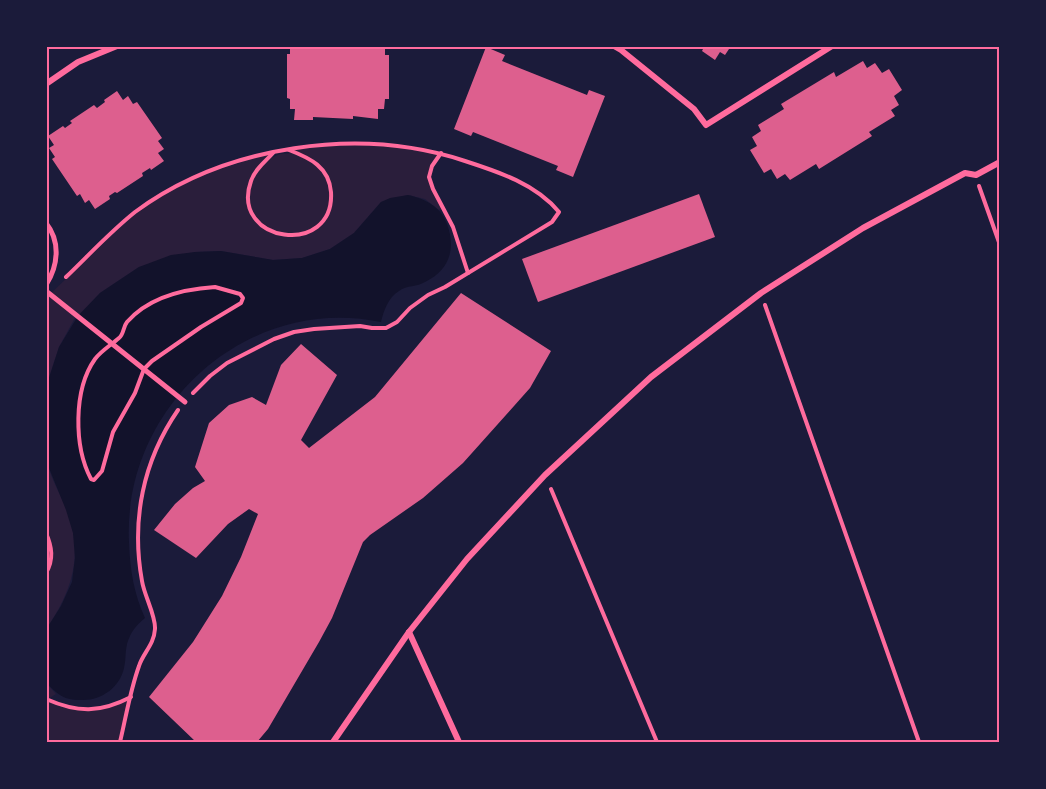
<svg xmlns="http://www.w3.org/2000/svg" width="1046" height="789" viewBox="0 0 1046 789" font-family="Georgia,serif">
<rect width="100%" height="100%" fill="#1b1b3a"/>
<g fill="#2a1e3b">
<path d="M364,143L441,153C423,178 431,181 443,206L439,210L425,199L408,195L381,202L354,233L330,249L302,258L273,260L221,251L195,252L139,267L100,293L78,316H76L59,347L47,384V297L136,212L168,192L201,175L274,152L269,159L280,154L293,153L288,150Z"/>
<path d="M46,455C48,474 59,491 66,508C84,554 73,589 47,628Z"/>
<path d="M46,683L56,694L48,699L64,707L101,709L131,697L120,742H47Z"/>
</g>
<path fill="#12122b" d="M408,195C426,199 441,207 447,224C456,248 450,270 425,282C417,287 407,285 399,291C388,298 384,310 381,322C246,294 122,408 129,543C130,570 134,594 145,618C136,625 130,633 127,644C125,652 126,660 124,668C120,687 102,700 83,700C66,701 57,695 47,683V628L61,606L72,582L75,558L73,533L66,510L47,463V384L59,347L78,316L100,293L139,267L171,255L195,252L221,251L273,260L302,258L330,249L354,233L381,202L390,198Z"/>
<g fill="#dd5f8e">
<path d="M290,46H385V55H389V99H385L384,109H378V119L353,116V119L313,117V120H294L295,109H290V99L287,98V54H290Z"/>
<path d="M699,46H731L725,55L720,52L715,60L702,51L703,49Z"/>
<path d="M486,47L505,55L502,61L587,95L589,90L605,96L573,177L556,170L558,166L473,132L471,136L454,129Z"/>
<path d="M863,61L867,68L875,63L882,73L889,69L902,90L894,96L899,105L891,110L895,116L869,132L872,136L819,169L816,164L790,180L785,174L777,179L771,169L764,173L750,150L757,146L752,137L761,131L758,125L784,109L781,104L834,72L836,77Z"/>
<path d="M117,91L123,100L128,96L133,104L137,102L162,138L158,141L164,149L158,153L164,161L151,170L150,168L142,173L143,176L117,193L115,192L109,196L110,199L95,209L89,200L85,203L80,194L77,196L52,159L55,157L49,148L54,145L48,136L63,126L65,128L72,123L70,121L94,105L97,108L105,102L104,100Z"/>
<path d="M699,194L715,237L538,302L522,259Z"/>
<path d="M461,293L551,351L530,388L463,463L423,498L370,535L363,542L332,618L319,642L268,729L257,742H196L149,697L193,642L222,596L241,557L258,514L249,509L228,524L196,558L154,530L175,504L193,488L205,481L195,467L209,423L229,405L252,397L266,405L281,365L301,344L337,375L301,440L309,448L375,397Z"/>
</g>
<g fill="none" stroke-linecap="round" stroke-linejoin="round">
<g stroke="#ff6b9d" stroke-width="4">
<path d="M273,153C265,162 255,169 251,181C229,243 335,258 331,192C329,167 310,158 289,150"/>
<path d="M441,153L432,166L429,177L433,189L453,227L468,273"/>
<path d="M979,186L1000,245"/>
<path d="M66,277C89,255 110,232 135,212C226,145 359,126 465,161C499,172 536,184 559,212L552,222L445,287L428,295L410,308L397,322L386,328H372L360,326L314,329L294,332L274,339L227,363L210,376L193,393"/>
<path d="M215,287L240,294L243,298L241,303L201,327L152,361L144,369L135,393L113,432L102,471L94,480L91,479C74,447 73,390 95,359C101,351 111,345 119,338C124,334 123,327 127,322C149,297 184,289 215,287Z"/>
<path d="M765,305L919,742"/>
<path d="M551,489L657,742"/>
<path d="M46,533C52,547 54,559 46,573"/>
<path d="M46,699C78,713 100,713 131,697"/>
<path d="M120,742C126,717 130,691 139,666C143,653 154,645 155,629C156,616 144,595 142,581C131,520 143,461 178,410"/>
</g>
<g stroke="#ff6b9d" stroke-width="5">
<path d="M46,223C61,242 58,266 46,285"/>
<path d="M46,291L185,402"/>
</g>
<g stroke="#ff6b9d" stroke-width="6">
<path d="M614,46L621,50L694,109L706,125L832,46"/>
<path d="M46,84L78,62L117,46"/>
<path d="M409,632L459,742"/>
<path d="M333,742L409,632L467,559L545,475L651,377L761,293L863,228L965,173L976,175L1000,162"/>
</g>
</g>
<rect width="1046" height="789" fill="none" stroke="#1b1b3a" stroke-width="96"/>
<rect x="48" y="48" width="950" height="693" fill="none" stroke="#ff6b9d" stroke-width="2"/>
</svg>
